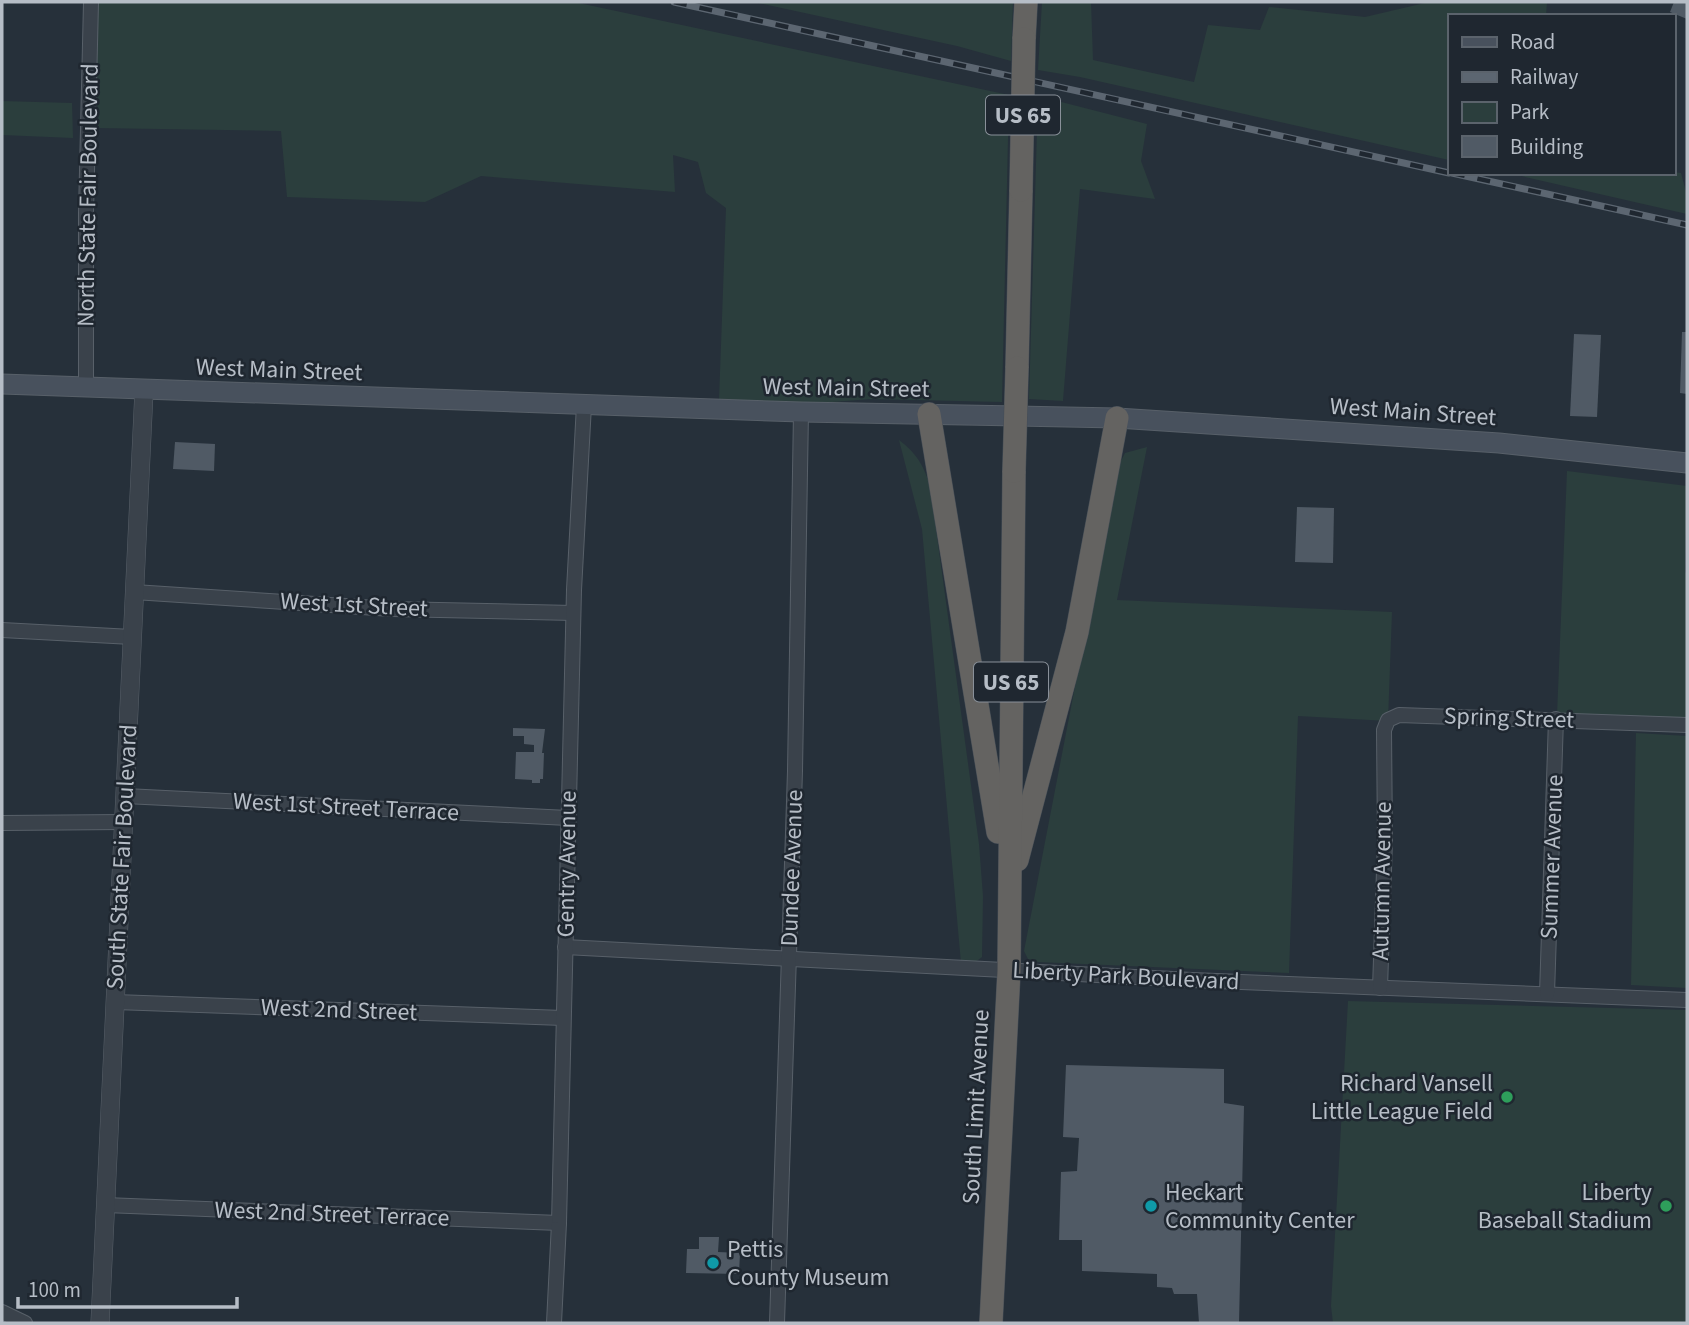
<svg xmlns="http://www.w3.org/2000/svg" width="1689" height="1325" viewBox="0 0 1689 1325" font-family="'Source Sans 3',sans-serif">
<rect width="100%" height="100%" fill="#26303a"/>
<g fill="#2b3e3d">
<path d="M97,2H574L1009,95L1002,402L871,399L820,403L719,400L726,208L706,193L698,162L673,155L675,192L481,176L425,202L287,197L281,131L96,128Z"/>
<path d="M754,2H1013L1011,61L957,46Z"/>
<path d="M1042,2H1091L1093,60L1194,82L1208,25L1260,30L1269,7L1365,17L1429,2H1547L1546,16H1449V160L1080,77L1038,70Z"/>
<path d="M1038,96L1147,124L1141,161L1155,199L1080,189L1063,401L1029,399Z"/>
<path d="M2,101L72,103L73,138L2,135Z"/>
<path d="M1673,172L1681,173L1687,196V214L1508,173Z"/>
<path d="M899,440C916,453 923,464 930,485L979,844L983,896L982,957L974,963H961L922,529Z"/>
<path d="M1147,447L1117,600L1392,612L1388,721L1298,716L1289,973L1038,962L1028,959L1024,951L1117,469L1125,453Z"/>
<path d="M1567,471L1687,486L1685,572L1687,574V721L1557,715Z"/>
<path d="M1636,733L1687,736V988L1631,985Z"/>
<path d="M1348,1001L1687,1010V1323H1333L1331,1306Z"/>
</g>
<g fill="#505a65">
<path d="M1674,2H1687V19L1670,12Z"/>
<path d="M1682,332H1687V394L1680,393Z"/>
<path d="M1574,334L1601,335L1597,417L1570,416Z"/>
<path d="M175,442L215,444L214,471L173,469Z"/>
<path d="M1297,507L1334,508L1333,563L1295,562Z"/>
<path d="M513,728L545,729L542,753H544L543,779H540V783H532V780L515,779L516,752H534V745L524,744V736H513Z"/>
<path d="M1066,1065L1224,1069V1103L1244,1106L1239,1323H1199L1197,1294H1174L1172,1288L1157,1287V1274L1082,1271V1240H1059L1061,1172L1077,1171L1079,1138L1063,1137Z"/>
<path d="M699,1237H719L718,1252L740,1253L739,1274L686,1273L687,1249H699Z"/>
</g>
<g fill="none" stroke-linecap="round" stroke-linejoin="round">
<g stroke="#586069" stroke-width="16">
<g id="minor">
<path d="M86,388V213L91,2"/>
<path d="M134,592L392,609L573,613"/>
<path d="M2,630L132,637"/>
<path d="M125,796L568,818"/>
<path d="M2,823L123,822"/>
<path d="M565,947L1192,980L1687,1000"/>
<path d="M1380,988L1385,841L1384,730L1388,720L1399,715L1687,725"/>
<path d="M1547,994L1556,719"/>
<path d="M115,1002L563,1018"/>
<path d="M105,1205L559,1223"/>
<path d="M2,1312L25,1323"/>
<path d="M554,1323L559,1223L574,590L584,405"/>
<path d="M777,1323L795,771L801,412"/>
</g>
</g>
<g stroke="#586069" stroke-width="19">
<path id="tertiary" d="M100,1323L144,391"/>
</g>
<g stroke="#586069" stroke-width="21">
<path id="secondary" d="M2,384L801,412L1117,418L1499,443L1687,463"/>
</g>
<g stroke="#454d56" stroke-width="24">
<g id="trunk">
<path d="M1024,39L1026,2"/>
<path d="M1017,368L1021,190"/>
<path d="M929,414L998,832"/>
<path d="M1017,860L1077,632L1117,418"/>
<path d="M991,1323L1009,971L1014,471"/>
</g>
</g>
<use href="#minor" stroke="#3a424b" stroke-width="14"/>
<use href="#tertiary" stroke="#3a424b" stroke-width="18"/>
<use href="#secondary" stroke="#48515d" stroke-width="19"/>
<use href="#trunk" stroke="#646361" stroke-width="23"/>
<g stroke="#5c6671" stroke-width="7">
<g id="rail">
<path d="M674,2L1449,173"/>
<path d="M1452,173L1687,225"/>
</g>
</g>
<use href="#rail" stroke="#1f2730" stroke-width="4.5" stroke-dasharray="13" stroke-linecap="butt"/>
<g stroke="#454d56" stroke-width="24" stroke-linecap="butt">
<g id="trunk-bridge">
<path d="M1021,190L1024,39"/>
<path d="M1014,471L1017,368"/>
</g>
</g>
<use href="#trunk-bridge" stroke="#646361" stroke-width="23"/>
</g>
<g fill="#2e9e5b" stroke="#1f2730" stroke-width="2.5">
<circle cx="1507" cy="1097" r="7"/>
<circle cx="1666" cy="1206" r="7"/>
</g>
<g fill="#0f9aa8" stroke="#1f2730" stroke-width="2.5">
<circle cx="1151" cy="1206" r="7"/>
<circle cx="713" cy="1263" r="7"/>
</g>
<g text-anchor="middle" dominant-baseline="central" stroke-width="5" stroke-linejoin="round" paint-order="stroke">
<g fill="#1f2730" stroke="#899099" stroke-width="2">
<rect x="986" y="95.5" width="74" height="39" rx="5"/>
<rect x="974" y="662.5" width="74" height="39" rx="5"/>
</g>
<g font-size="23" font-weight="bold" fill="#b6bdc6">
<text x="1023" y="115">US 65</text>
<text x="1011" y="682">US 65</text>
</g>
<g font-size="24" fill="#b6bdc6" stroke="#1f2730">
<text transform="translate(88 195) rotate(-89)">North State Fair Boulevard</text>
<text transform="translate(279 370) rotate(2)">West Main Street</text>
<text transform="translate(846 388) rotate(1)">West Main Street</text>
<text transform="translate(1413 412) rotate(4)">West Main Street</text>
<text transform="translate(354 605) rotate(3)">West 1st Street</text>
<text transform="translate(1509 718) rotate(2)">Spring Street</text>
<text transform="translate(346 807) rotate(3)">West 1st Street Terrace</text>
<text transform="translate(122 857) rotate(-87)">South State Fair Boulevard</text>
<text transform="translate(1552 857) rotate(-88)">Summer Avenue</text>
<text transform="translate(567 864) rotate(-89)">Gentry Avenue</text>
<text transform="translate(792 868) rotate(-88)">Dundee Avenue</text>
<text transform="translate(1382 881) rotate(-89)">Autumn Avenue</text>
<text transform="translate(1126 976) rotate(3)">Liberty Park Boulevard</text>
<text transform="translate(339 1010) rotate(2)">West 2nd Street</text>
<text transform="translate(976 1107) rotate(-87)">South Limit Avenue</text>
<text transform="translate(332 1214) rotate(2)">West 2nd Street Terrace</text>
</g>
<g font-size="24" fill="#b6bdc6" stroke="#1f2730" text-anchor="end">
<text x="1493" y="1083">Richard Vansell<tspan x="1493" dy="28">Little League Field</tspan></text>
<text x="1165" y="1192" text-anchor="start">Heckart<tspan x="1165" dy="28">Community Center</tspan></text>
<text x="1652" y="1192">Liberty<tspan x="1652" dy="28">Baseball Stadium</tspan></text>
<text x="727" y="1249" text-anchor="start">Pettis<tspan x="727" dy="28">County Museum</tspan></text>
</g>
</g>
<rect width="1689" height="1325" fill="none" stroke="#b6bdc6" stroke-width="7"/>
<rect x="1448" y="14" width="228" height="161" fill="#1f2730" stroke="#5b636c" stroke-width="2"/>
<rect x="1462" y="37" width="35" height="10" fill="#48515d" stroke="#5b636c" stroke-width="2"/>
<text x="1510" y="49" font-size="21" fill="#b6bdc6">Road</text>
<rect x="1462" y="72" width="35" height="10" fill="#5c6671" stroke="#5b636c" stroke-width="2"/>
<text x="1510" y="84" font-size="21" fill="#b6bdc6">Railway</text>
<rect x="1462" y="102" width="35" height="21" fill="#2b3e3d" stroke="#5b636c" stroke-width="2"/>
<text x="1510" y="119" font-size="21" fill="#b6bdc6">Park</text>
<rect x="1462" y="136" width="35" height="21" fill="#505a65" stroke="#5b636c" stroke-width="2"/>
<text x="1510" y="154" font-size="21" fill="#b6bdc6">Building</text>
<path d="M18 1297v10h219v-10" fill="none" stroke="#b6bdc6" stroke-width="3.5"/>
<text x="28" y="1297" font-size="21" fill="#b6bdc6" stroke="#1f2730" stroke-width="5" paint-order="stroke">100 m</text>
</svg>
